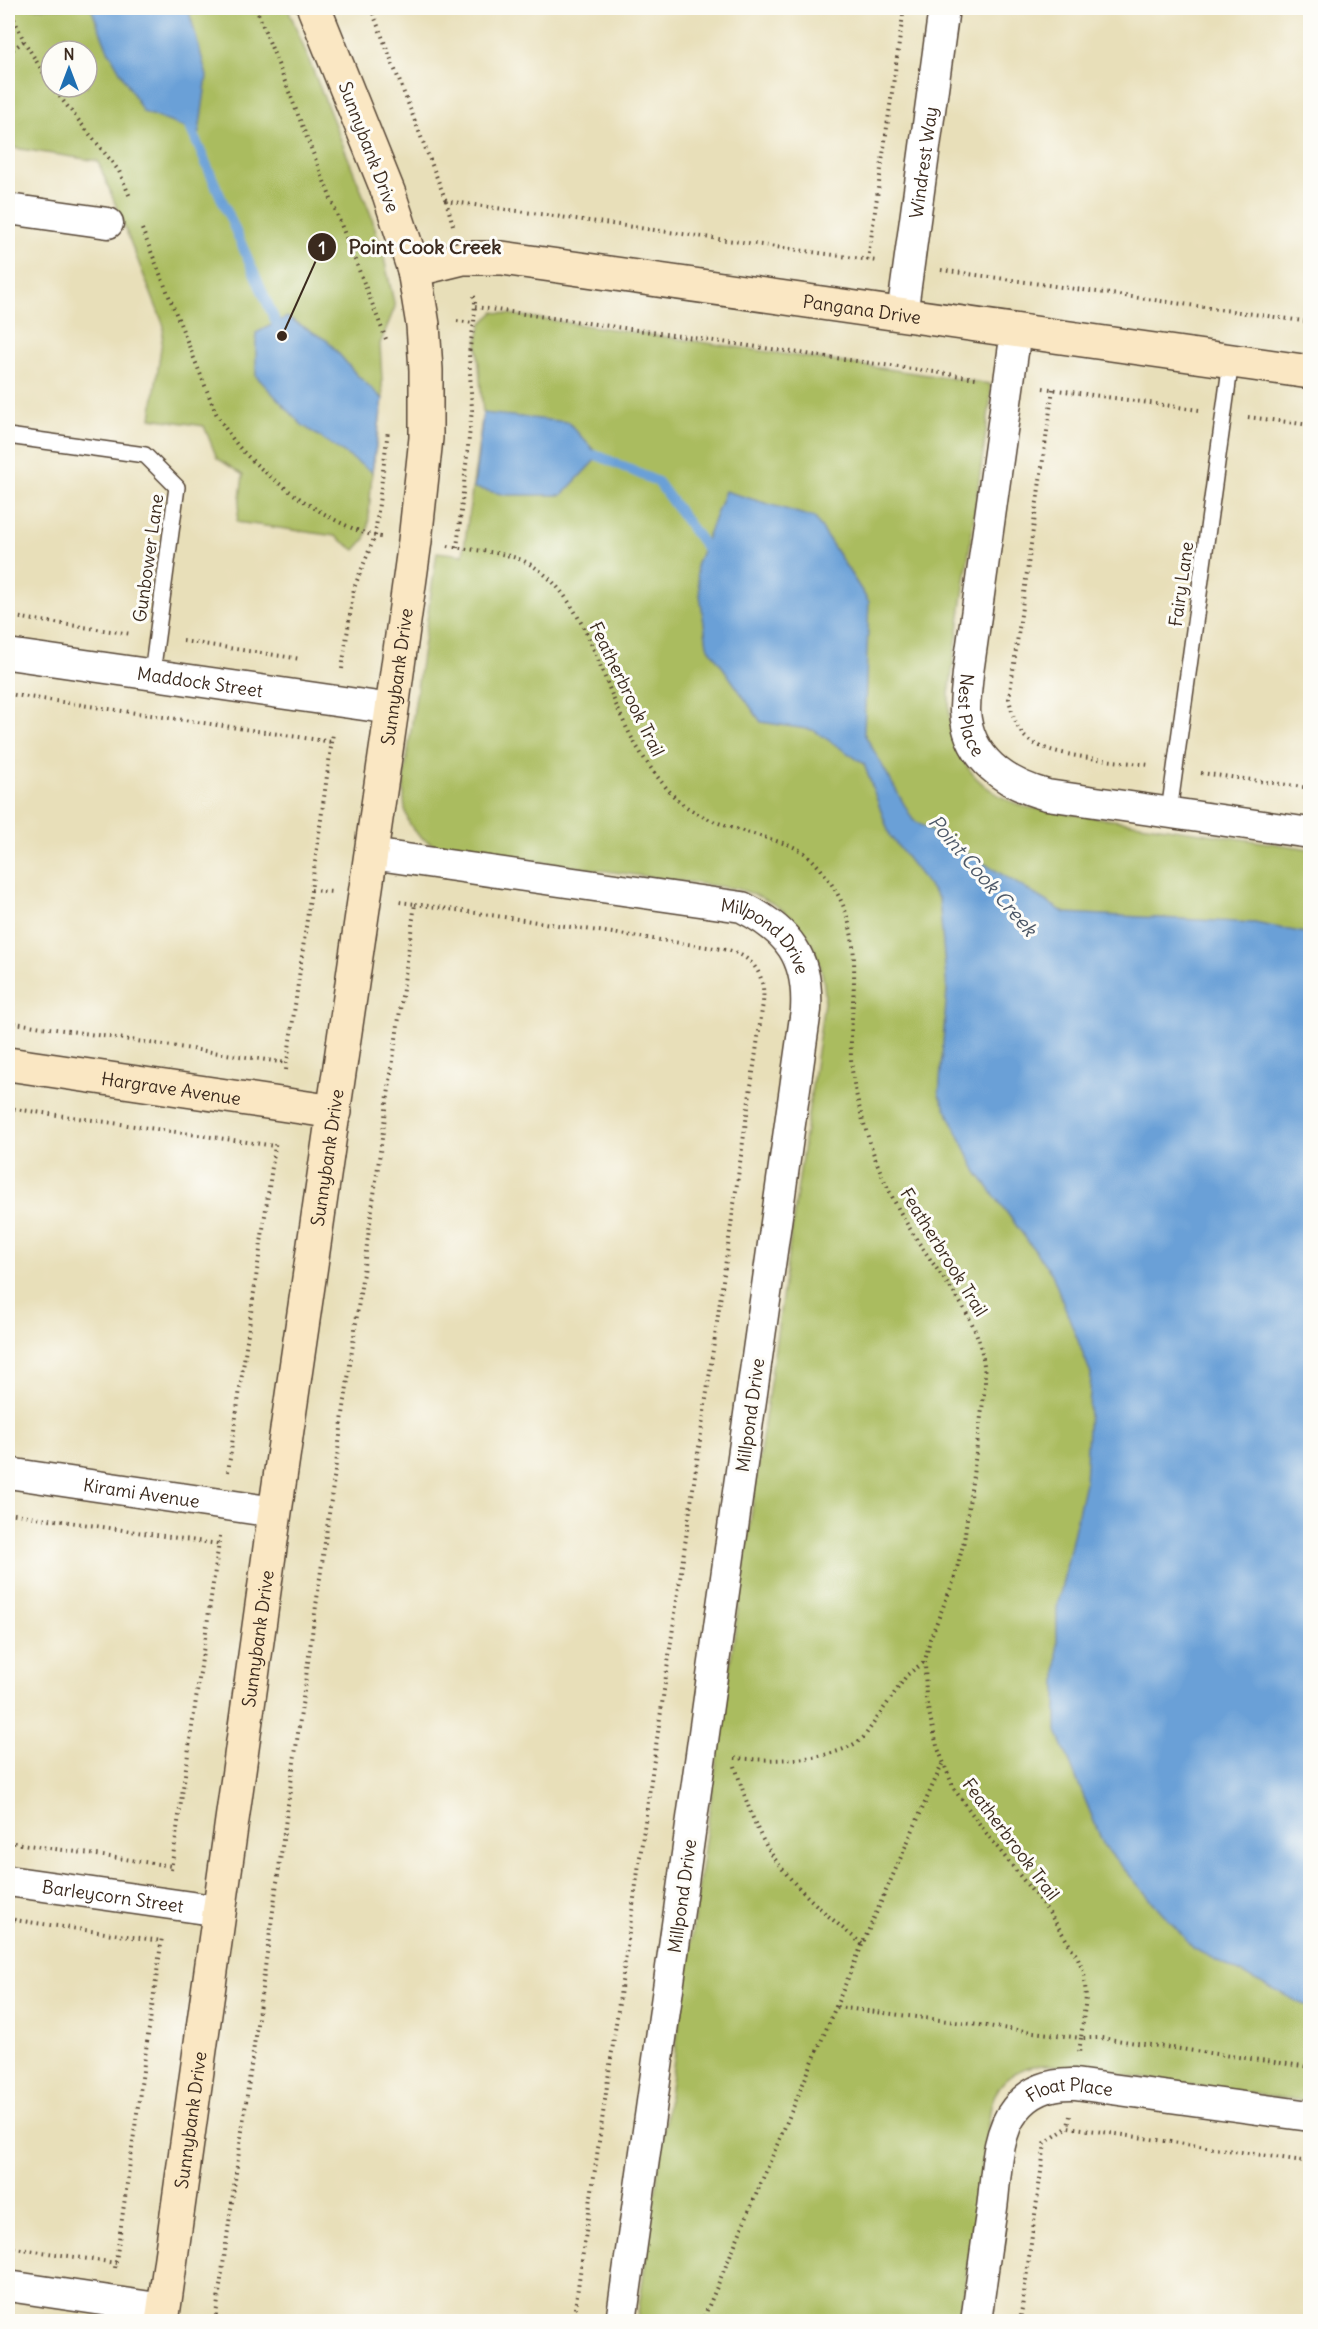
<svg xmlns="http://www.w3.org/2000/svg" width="1318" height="2329" viewBox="0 0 1318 2329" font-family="Delius,sans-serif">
<rect width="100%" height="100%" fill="#fdfcf7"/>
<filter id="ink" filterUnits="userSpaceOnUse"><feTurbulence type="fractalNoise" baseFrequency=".0167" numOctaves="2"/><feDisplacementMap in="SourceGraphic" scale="12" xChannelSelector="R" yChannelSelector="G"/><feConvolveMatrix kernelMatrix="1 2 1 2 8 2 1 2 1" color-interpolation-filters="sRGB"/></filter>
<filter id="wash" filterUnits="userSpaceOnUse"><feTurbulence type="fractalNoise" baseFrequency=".008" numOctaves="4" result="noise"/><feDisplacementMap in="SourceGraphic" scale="24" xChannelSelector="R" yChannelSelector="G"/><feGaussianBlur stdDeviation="1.35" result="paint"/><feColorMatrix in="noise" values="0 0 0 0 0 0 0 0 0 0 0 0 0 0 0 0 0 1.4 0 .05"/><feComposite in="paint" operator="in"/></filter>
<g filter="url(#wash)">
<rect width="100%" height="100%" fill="#e8dfb9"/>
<g fill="#aabc5f" stroke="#72733e" stroke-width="1.5" fill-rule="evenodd">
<path d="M8,8H288L371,215L384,258L395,307L380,344L383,399L372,472L368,528L365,539L355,550L335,536L237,522L243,475L217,458L204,426L151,418L164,326L98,161L8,147ZM51,51H87V87H51Z"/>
<path d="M494,312L990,384L991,396L949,694C948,752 970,788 1025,807L1310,849V2102L1049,2065C1021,2064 999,2077 991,2105L960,2321H637L825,995C821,938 792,905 738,889L445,849C405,836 403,816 404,778L437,552L463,555L483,413L477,342L482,323Z"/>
</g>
<g fill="#6ba0d7" stroke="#53657a" stroke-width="1.5">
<path d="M91,8H188L207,76L199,133L143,112L107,48Z"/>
<path d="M287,317L328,341L356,374L383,399L372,472L302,425L256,376V333Z"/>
<path d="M483,413L568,422L599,456L562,495H506L474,488Z"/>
<path d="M725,491L815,518L869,602L864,733L913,820L1065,913L1255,923L1310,934V2008L1194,1949L1104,1846L1057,1731V1608L1085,1482L1091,1374L1052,1274L977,1172L939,1095L947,990L939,899L890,836L864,764L813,730L761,722L707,645L696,566Z"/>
</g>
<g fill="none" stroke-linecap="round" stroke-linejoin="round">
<g stroke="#6ba0d7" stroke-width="10">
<path d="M186,118L281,334"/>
<path d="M585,454L599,456L658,482L712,556"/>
</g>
</g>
</g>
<g filter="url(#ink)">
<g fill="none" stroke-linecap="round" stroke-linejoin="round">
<g stroke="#554535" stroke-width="18">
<g id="lane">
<path d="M8,436L145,455L177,487L152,674"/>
<path d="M1169,812L1231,361"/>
</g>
</g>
<g stroke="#554535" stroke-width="33">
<g id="street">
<path d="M8,209L108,223"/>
<path id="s1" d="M902,315L944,8"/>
<path id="s2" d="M1016,331L968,673C967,686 965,698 965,711C968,758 1005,784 1047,795L1310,833"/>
<path id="s3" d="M8,654L392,709"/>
<path id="s4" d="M371,854L742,907C788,930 809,957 806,1010L621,2322"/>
<path id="s5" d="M8,1473L275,1512"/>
<path id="s6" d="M8,1881L220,1911"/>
<path d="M8,2286L164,2309"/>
<path id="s7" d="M976,2322C981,2284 986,2246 992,2208C996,2179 996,2133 1015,2110C1030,2090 1051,2083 1075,2084L1310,2116"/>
</g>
</g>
<g stroke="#554535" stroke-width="36">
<g id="secondary">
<path id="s8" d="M414,270L463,258H502L1310,372"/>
<path id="s9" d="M8,1064L335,1112"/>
<path id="s10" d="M162,2322L275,1512L392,709L415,541L426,438V370L423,325L414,270L389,194L314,8"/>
</g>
</g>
<g stroke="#554535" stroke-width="4" stroke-dasharray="1.5 4.5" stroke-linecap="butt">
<path d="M9,8L24,41L51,85"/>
<path d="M256,8L386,339"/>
<path d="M371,8L446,201"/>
<path d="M8,53L24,41"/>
<path d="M52,87L119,171L130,197"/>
<path d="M453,225L446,201L877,261"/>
<path d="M142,229L216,413C223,425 230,436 239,447C267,479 339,531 381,537"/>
<path d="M868,260L904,8"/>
<path d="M941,270L1310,322"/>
<path d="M475,307L976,378"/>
<path d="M457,321L474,323"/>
<path d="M1043,388L1199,410"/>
<path d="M1053,389L1009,699C1012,712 1015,726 1025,737C1044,757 1120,761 1149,765"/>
<path d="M1248,417L1310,425"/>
<path d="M448,546C474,551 505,551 528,563C579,591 596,660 618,709C631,740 648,767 670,792C694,820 734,828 767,838C779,842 792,845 803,852C816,861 829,879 837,893C866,944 849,1004 851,1059C853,1091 864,1125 874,1155C887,1191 906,1225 928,1256C959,1302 986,1328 985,1387L964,1541L954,1580L930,1639L925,1661L926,1700L937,1746L954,1789L986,1833L1048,1911L1078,1958L1084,1972L1086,1997L1081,2038H1101L1310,2067"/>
<path d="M457,548L472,410L469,353L474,323L475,301L473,292"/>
<path d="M8,616L131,634"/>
<path d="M183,641L301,659"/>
<path d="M342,669L354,588L375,536L388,430"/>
<path d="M8,694L332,742"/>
<path d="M1201,773L1310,788"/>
<path d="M311,890L332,892"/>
<path d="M415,904L728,950C754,957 766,976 763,1003L573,2322"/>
<path d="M8,1022L287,1063"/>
<path d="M286,1070L333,733"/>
<path d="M8,1108L275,1146L276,1140"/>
<path d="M228,1472L275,1146"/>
<path d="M8,1513L218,1544"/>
<path d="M735,1758C772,1761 834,1763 864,1737L907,1675L925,1661"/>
<path d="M735,1766C742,1788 749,1811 759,1832C781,1878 823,1912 862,1944"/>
<path d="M8,1842L172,1866"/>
<path d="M171,1870L220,1536"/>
<path d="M8,1919L161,1941"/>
<path d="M837,2007L1081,2038L1079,2053"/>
<path d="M1070,2116L1068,2127L1310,2162"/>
<path d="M8,2247L116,2263"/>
<path d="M115,2268L162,1937"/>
<path d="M215,2322L415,904L399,902"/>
<path d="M702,2322L862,1945L943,1762"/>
<path d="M1020,2322L1045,2143L1068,2127"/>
</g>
<use href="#lane" stroke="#fff" stroke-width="15"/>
<use href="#street" stroke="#fff" stroke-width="30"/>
<use href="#secondary" stroke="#fae7c3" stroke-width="33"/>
</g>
</g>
<g text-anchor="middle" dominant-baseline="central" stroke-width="6" stroke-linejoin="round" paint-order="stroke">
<g font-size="18" fill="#3b2a1e" stroke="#fdfcf7">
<text transform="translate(369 147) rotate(69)">Sunnybank Drive</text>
<text stroke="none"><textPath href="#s1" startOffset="154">Windrest Way</textPath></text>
<text stroke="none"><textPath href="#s8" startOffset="453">Pangana Drive</textPath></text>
<text transform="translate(148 558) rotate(-82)">Gunbower Lane</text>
<text transform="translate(1181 584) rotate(-82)">Fairy Lane</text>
<text stroke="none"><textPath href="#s10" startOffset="1662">Sunnybank Drive</textPath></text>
<text stroke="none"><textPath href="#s3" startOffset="194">Maddock Street</textPath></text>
<text transform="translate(627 689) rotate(64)">Featherbrook Trail</text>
<text stroke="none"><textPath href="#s2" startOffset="388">Nest Place</textPath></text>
<text stroke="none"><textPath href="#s4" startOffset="411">Millpond Drive</textPath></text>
<text stroke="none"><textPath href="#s9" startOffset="165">Hargrave Avenue</textPath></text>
<text stroke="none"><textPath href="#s10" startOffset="1176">Sunnybank Drive</textPath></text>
<text transform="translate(944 1252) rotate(58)">Featherbrook Trail</text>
<text transform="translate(750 1415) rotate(-82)">Millpond Drive</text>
<text stroke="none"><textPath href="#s5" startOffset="135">Kirami Avenue</textPath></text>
<text stroke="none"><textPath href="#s10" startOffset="690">Sunnybank Drive</textPath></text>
<text transform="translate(1011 1839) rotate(53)">Featherbrook Trail</text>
<text stroke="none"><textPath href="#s6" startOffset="106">Barleycorn Street</textPath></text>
<text transform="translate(682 1896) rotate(-82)">Millpond Drive</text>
<text stroke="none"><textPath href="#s7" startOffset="279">Float Place</textPath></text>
<text stroke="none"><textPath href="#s10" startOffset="204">Sunnybank Drive</textPath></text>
</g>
<g font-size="20" font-style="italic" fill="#4e5968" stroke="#fdfcf7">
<text transform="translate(983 875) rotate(49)">Point Cook Creek</text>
</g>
</g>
<path fill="none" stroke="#3b2a1e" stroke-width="2" d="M282 336L322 247"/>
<g fill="#3b2a1e" stroke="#fdfcf7" stroke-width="2">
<circle cx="282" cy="336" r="6"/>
<circle cx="322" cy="247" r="15"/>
</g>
<g font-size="18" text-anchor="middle" font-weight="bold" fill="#fff">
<text x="322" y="254">1</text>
</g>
<g font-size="20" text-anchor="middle" font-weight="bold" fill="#3b2a1e" stroke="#fdfcf7" stroke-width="6" stroke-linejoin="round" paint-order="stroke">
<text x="425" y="254">Point Cook Creek</text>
</g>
<rect width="1318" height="2329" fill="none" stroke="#fdfcf7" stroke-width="30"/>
<g transform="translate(69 69)"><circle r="28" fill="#fdfcf7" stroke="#afa8a0" stroke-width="1.5"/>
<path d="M0-4.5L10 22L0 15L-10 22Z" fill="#1f6fb2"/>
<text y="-9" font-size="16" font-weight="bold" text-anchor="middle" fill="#3b2a1e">N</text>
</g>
</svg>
